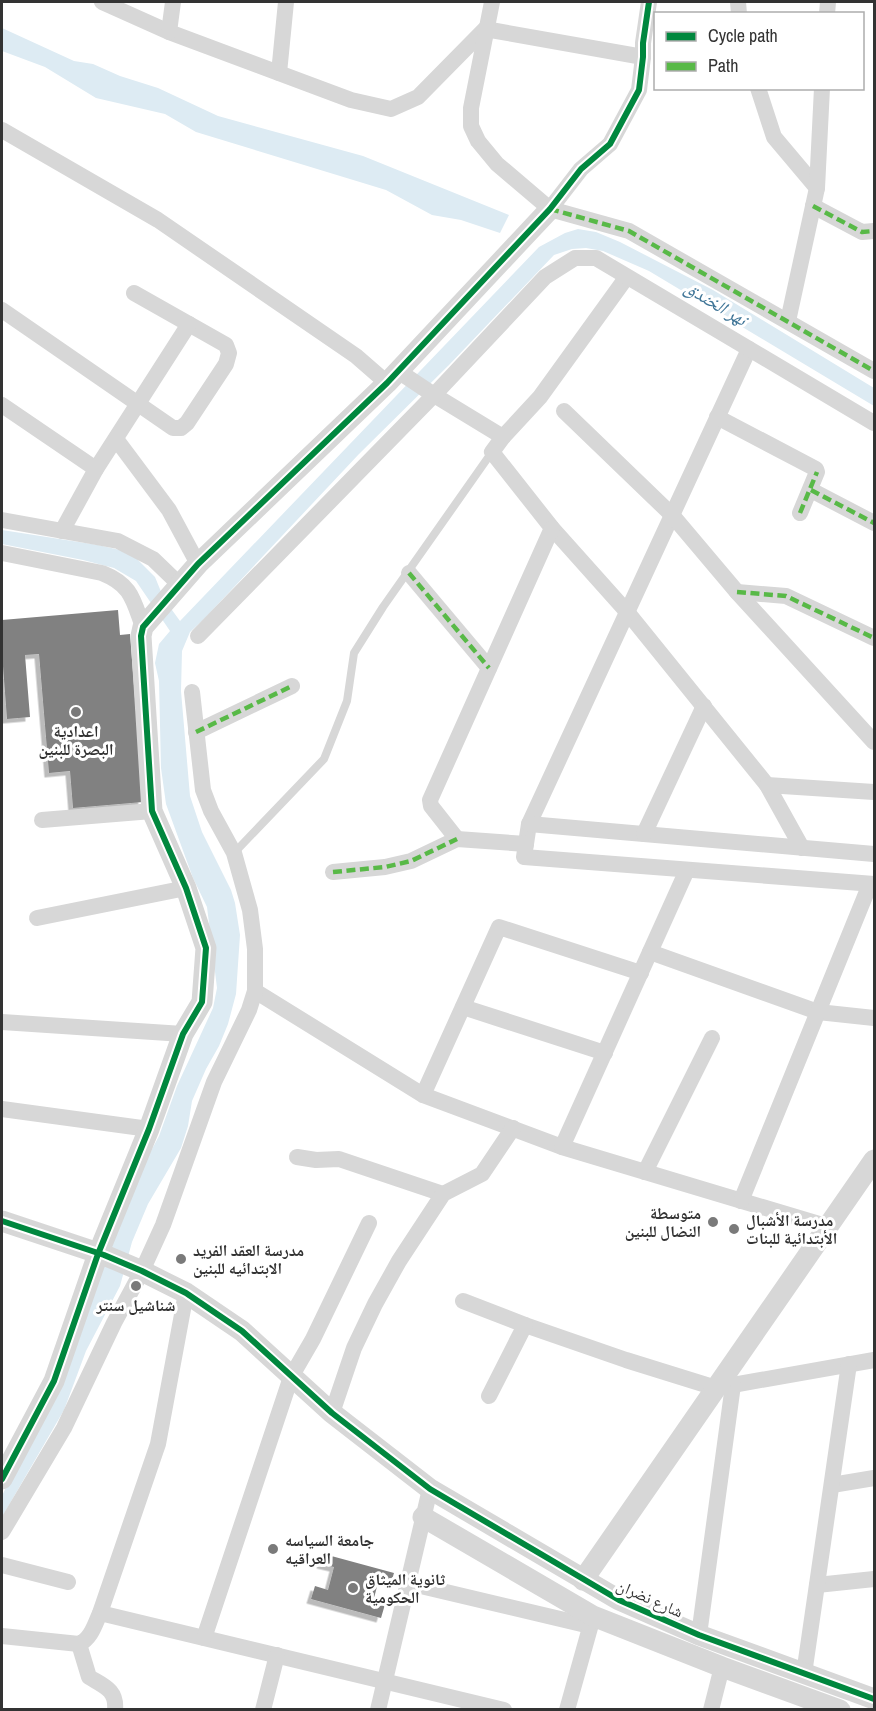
<svg xmlns="http://www.w3.org/2000/svg" width="876" height="1711" viewBox="0 0 876 1711" font-family="'Archivo Narrow','Noto Naskh Arabic',sans-serif">
<defs>
<filter id="shadow"><feDropShadow dx="-4.5" dy="4.5" stdDeviation="0" flood-color="#0004"/></filter>
</defs>
<rect width="100%" height="100%" fill="#fff"/>
<g fill="#ddebf3">
<path d="M2,28L74,61L93,64L120,76L158,88L218,116L363,156L509,215L500,233L461,220L432,215L386,190L196,132L165,114L96,98L45,67L2,51Z"/>
<path d="M578,229L596,232L620,242L713,290L874,388V406L649,271L603,251L586,248L572,249L554,255L449,365L359,454L204,619L190,632L182,651L181,691L190,796L202,832L231,890L235,903L240,935L236,994L228,1024L219,1046L206,1069L192,1101L188,1126L181,1148L148,1204L132,1242L120,1286L86,1351L64,1410L2,1517V1496L90,1302L137,1177L159,1136L177,1086L213,1008L217,988L207,907L193,878L166,804L161,768L159,681L155,663L159,644L170,631L136,581L114,568L83,560L2,544V530L98,545L120,550L134,556L155,577L164,599L180,621L539,247L565,233Z"/>
</g>
<g fill="#818181" filter="url(#shadow)">
<path d="M118,610L120,635L130,634L143,802L73,808L70,771L49,773L39,654L25,655L30,717L7,719L2,653V620Z"/>
<path d="M324,1554L394,1573L391,1583L379,1579L374,1598L386,1601L381,1618L311,1599L315,1586L328,1590L334,1567L321,1564Z"/>
</g>
<g fill="none" stroke-linecap="round" stroke-linejoin="round">
<path stroke="#d7d7d7" stroke-width="8" d="M234,853L324,759L347,701L354,653L383,607L492,452"/>
<g stroke="#d7d7d7" stroke-width="16">
<path d="M102,2L169,32L351,100L391,109L418,97L485,29L643,57"/>
<path d="M492,2L471,108V126L478,141L497,164L550,209L629,231L874,371"/>
<path d="M738,2L739,14"/>
<path d="M827,14L828,2"/>
<path d="M169,32L173,2"/>
<path d="M279,73L286,2"/>
<path d="M758,88L774,137L817,188"/>
<path d="M2,130L158,220L356,356L387,383"/>
<path d="M813,206L862,232L874,231"/>
<path d="M550,209L581,169L610,144L639,90L643,57V43L649,2"/>
<path d="M626,278L540,397L503,437L492,452L552,528L628,613L767,785L802,848"/>
<path d="M2,310L173,428H181L187,423L226,364L229,353L226,345L134,293"/>
<path d="M788,321L817,188L822,88"/>
<path d="M749,349L529,824L524,857L874,884"/>
<path d="M398,371L434,395L503,437"/>
<path d="M2,405L96,469"/>
<path d="M564,411L672,515L737,592L874,742"/>
<path d="M717,417L816,469L817,472L800,513"/>
<path d="M116,439L169,510L198,564"/>
<path d="M811,490L874,523"/>
<path d="M2,520L118,541L153,559L180,585"/>
<path d="M62,531L96,469L189,324"/>
<path d="M2,553L102,573C132,585 133,600 143,627"/>
<path d="M409,573L489,668"/>
<path d="M737,592L786,596L874,638"/>
<path d="M198,636L434,395L545,277L575,258H596L874,423"/>
<path d="M196,732L292,686"/>
<path d="M767,785L874,792"/>
<path d="M42,820L152,811"/>
<path d="M529,824L874,854"/>
<path d="M644,834L704,706"/>
<path d="M457,839L431,806L430,800L552,528"/>
<path d="M333,872L385,867L411,861L457,839L526,844"/>
<path d="M37,918L186,888"/>
<path d="M650,952L818,1012L874,1018"/>
<path d="M255,991L423,1095L562,1147L829,1227"/>
<path d="M463,1007L605,1053"/>
<path d="M2,1022L183,1034"/>
<path d="M423,1095L499,927L641,973"/>
<path d="M2,1109L149,1129"/>
<path d="M562,1147L687,870"/>
<path d="M297,1157L316,1160L339,1159L443,1194"/>
<path d="M645,1172L712,1038"/>
<path d="M741,1201L870,884"/>
<path d="M463,1301L525,1325L626,1360L716,1388L874,1360"/>
<path d="M489,1396L525,1325"/>
<path d="M332,1413L354,1348L375,1304L399,1261L443,1194L482,1174L513,1128"/>
<path d="M832,1485L874,1478"/>
<path d="M2,1532L64,1428L114,1323L142,1271L163,1225L214,1082L249,1010L255,991V949L250,910L234,853L211,811L203,790L192,692"/>
<path d="M2,1565L68,1582"/>
<path d="M408,1583L590,1626"/>
<path d="M817,1585L874,1579"/>
<path d="M100,1613L504,1710"/>
<path d="M699,1635L733,1385"/>
<path d="M2,1636L79,1644C91,1639 95,1624 100,1613L158,1444L186,1293"/>
<path d="M204,1638L291,1377L313,1339L369,1223"/>
<path d="M79,1644L89,1677C104,1686 117,1690 115,1710"/>
<path d="M804,1674L849,1364"/>
<path d="M263,1710L277,1655"/>
<path d="M378,1710L430,1489"/>
<path d="M567,1710L593,1617"/>
<path d="M711,1710L722,1667"/>
</g>
<g stroke="#d7d7d7" stroke-width="21">
<path d="M2,1221L104,1255L142,1271L186,1293L242,1331L332,1413L430,1489L619,1600L699,1635L874,1699"/>
<path d="M2,1479L54,1381L98,1254L149,1129L183,1034L202,1002L206,948L186,888L152,811L141,636L143,627L198,564L387,383L550,209"/>
<path d="M423,1517L593,1616L722,1667L840,1710"/>
<path d="M583,1580L874,1160"/>
</g>
<g stroke="#58b947" stroke-width="4.5" stroke-dasharray="9 4.5" stroke-linecap="butt">
<path d="M813,206L862,232L874,231"/>
<path d="M550,209L629,231L874,371"/>
<path d="M811,490L874,523"/>
<path d="M800,513L817,472"/>
<path d="M409,573L489,668"/>
<path d="M737,592L786,596L874,638"/>
<path d="M196,732L292,686"/>
<path d="M333,872L385,867L411,861L457,839"/>
</g>
<g stroke="#fff" stroke-width="10">
<g id="cycleway">
<path d="M2,1221L104,1255L142,1271L186,1293L242,1331L332,1413L430,1489L619,1600L699,1635L874,1699"/>
<path d="M2,1479L54,1381L98,1254L149,1129L183,1034L202,1002L206,948L186,888L152,811L141,636L143,627L198,564L387,383L550,209L581,169L610,144L639,90L643,57V43L649,2"/>
</g>
</g>
<use href="#cycleway" stroke="#00873e" stroke-width="6"/>
</g>
<g fill="#7a7a7a" stroke="#fff" stroke-width="2">
<circle cx="76" cy="712" r="6"/>
<circle cx="713" cy="1222" r="6"/>
<circle cx="734" cy="1229" r="6"/>
<circle cx="181" cy="1259" r="6"/>
<circle cx="136" cy="1286" r="6"/>
<circle cx="273" cy="1549" r="6"/>
<circle cx="353" cy="1588" r="6"/>
</g>
<g text-anchor="middle" dominant-baseline="central" stroke-width="6" stroke-linejoin="round" paint-order="stroke">
<g font-size="16" font-weight="bold" fill="#333" stroke="#fff" text-anchor="start">
<text x="76" y="731" text-anchor="middle">اعدادية<tspan x="76" dy="18">البصرة للبنين</tspan></text>
<text x="701" y="1213" text-anchor="end">متوسطة<tspan x="701" dy="18">النضال للبنين</tspan></text>
<text x="746" y="1220">مدرسة الأشبال<tspan x="746" dy="18">الأبتدائية للبنات</tspan></text>
<text x="193" y="1250">مدرسة العقد الفريد<tspan x="193" dy="18">الابتدائيه للبنين</tspan></text>
<text x="136" y="1305" text-anchor="middle">شناشيل سنتر</text>
<text x="285" y="1540">جامعة السياسه<tspan x="285" dy="18">العراقيه</tspan></text>
<text x="365" y="1579">ثانوية الميثاق<tspan x="365" dy="18">الحكومية</tspan></text>
</g>
<g font-size="16" fill="#333" stroke="#fff">
<text transform="translate(650 1598) rotate(24)">شارع نضران</text>
</g>
<g font-size="18" font-style="italic" fill="#3f7597" stroke="#fff">
<text transform="translate(716 303) rotate(31)">نهر الخندق</text>
</g>
</g>
<rect width="876" height="1711" fill="none" stroke="#333333" stroke-width="6"/>
<rect x="654" y="12" width="210" height="78" fill="#ffffff" stroke="#adadad" stroke-width="1.5"/>
<rect x="666" y="32" width="30" height="9" fill="#00873e" stroke="#adadad" stroke-width="1.5"/>
<text x="708" y="42" font-size="18" fill="#333333">Cycle path</text>
<rect x="666" y="62" width="30" height="9" fill="#58b947" stroke="#adadad" stroke-width="1.5"/>
<text x="708" y="72" font-size="18" fill="#333333">Path</text>
</svg>
